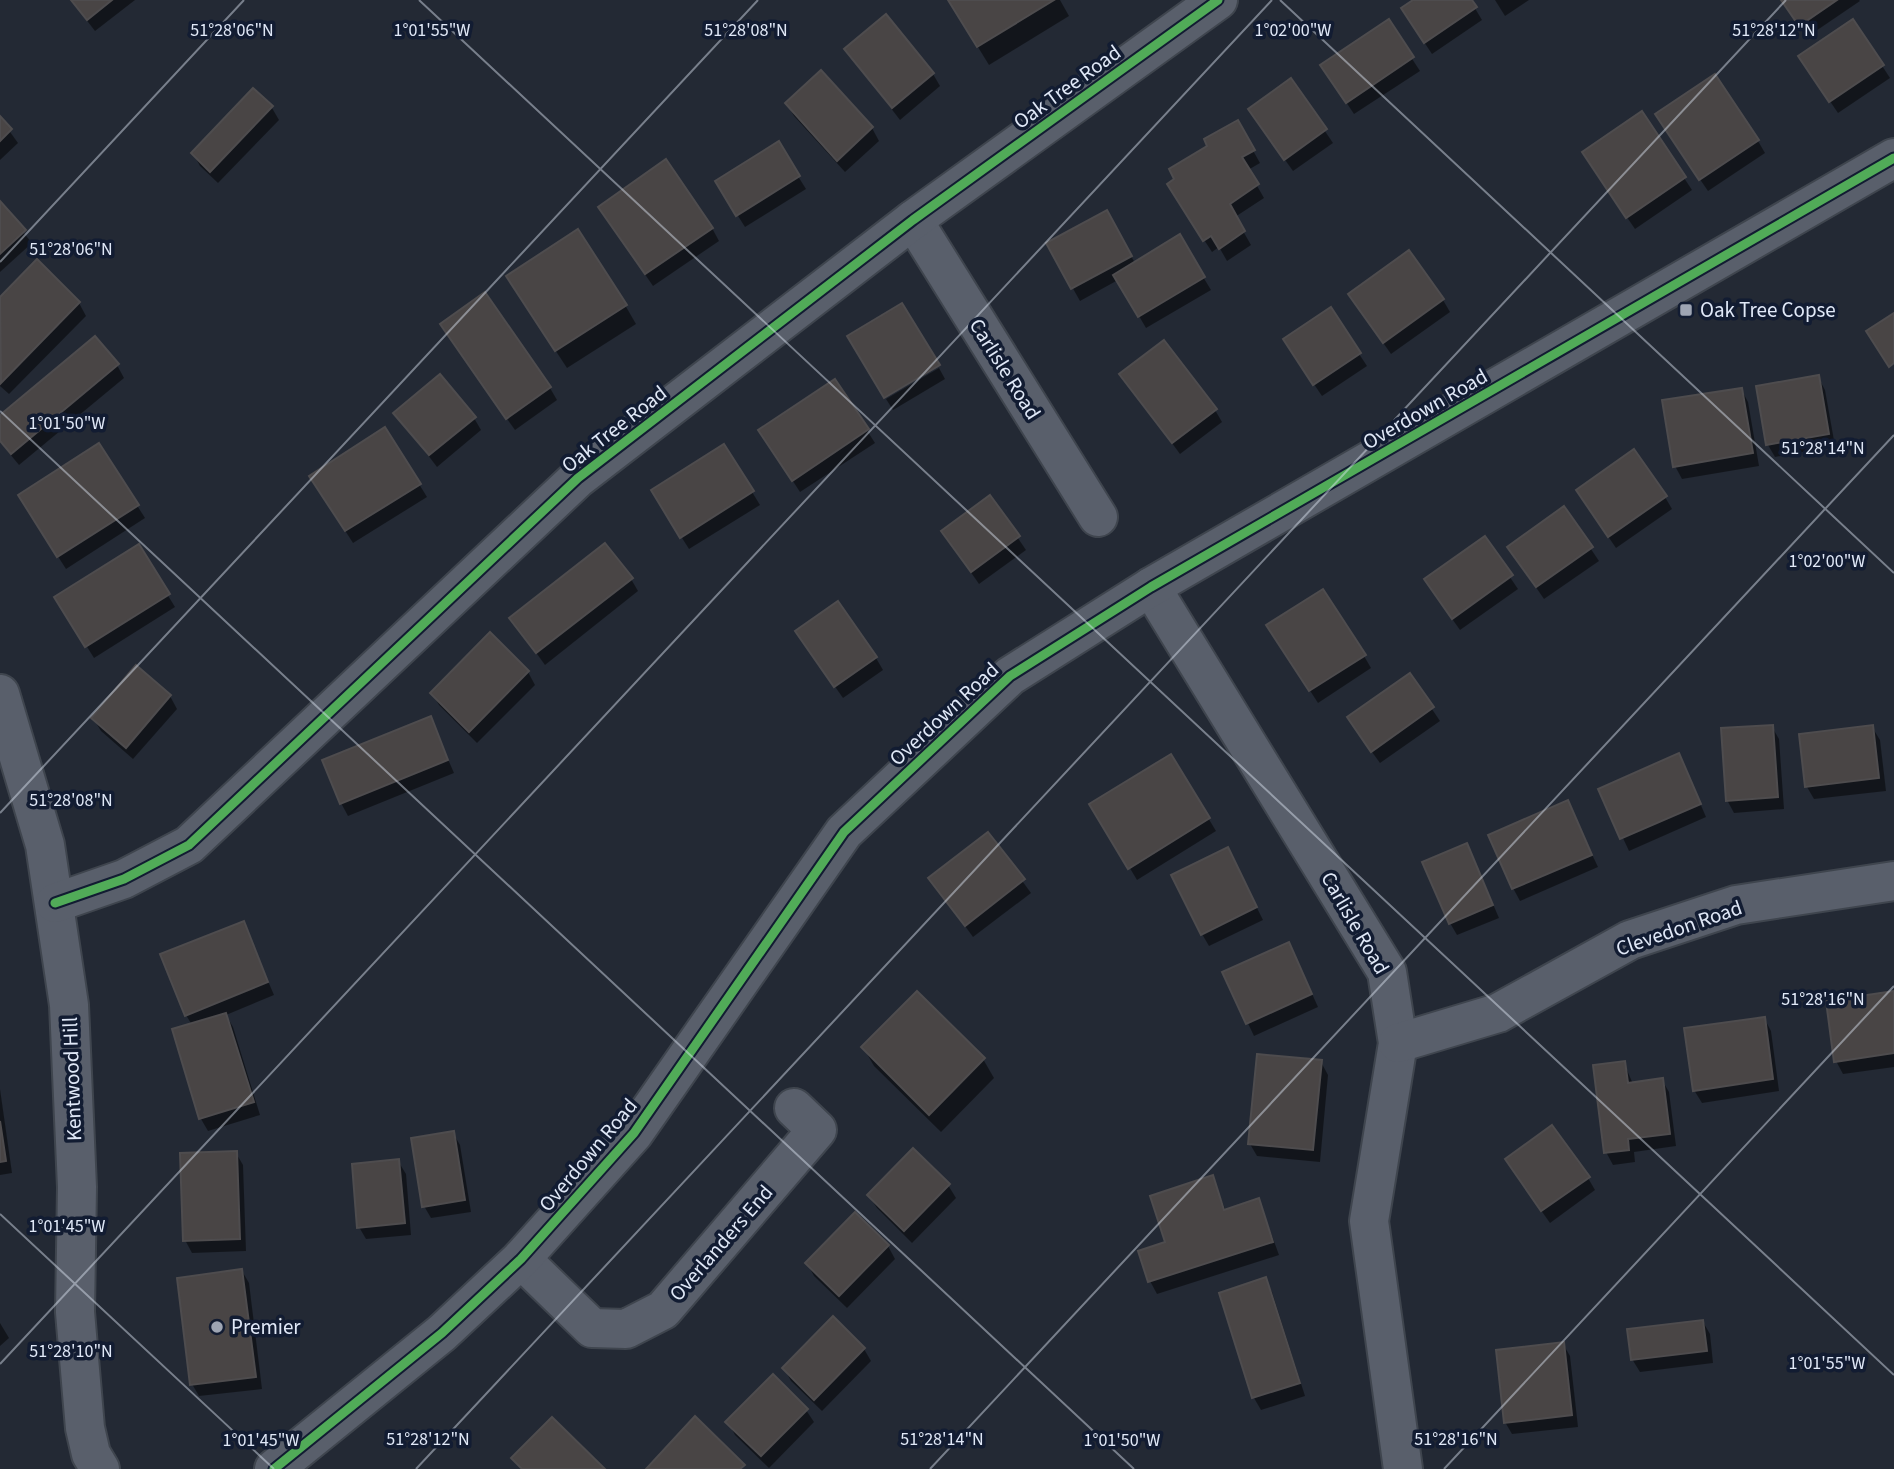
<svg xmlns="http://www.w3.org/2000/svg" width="1894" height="1469" font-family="'Source Sans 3',sans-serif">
  <rect width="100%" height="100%" fill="#232934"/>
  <g fill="#0007">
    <path d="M71,0h64l-40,31z"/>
    <path d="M949,0h111l9,16 -80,49z"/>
    <path d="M1416,0h54l12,20 -50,34 -22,-33z"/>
    <path d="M1495,0h34l-24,16z"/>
    <path d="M1782,0h77l1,1 -53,36z"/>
    <path d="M1853,21l37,57 -52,35 -30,-44z"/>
    <path d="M1388,22l32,49 -66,43 -24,-36z"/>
    <path d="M846,50l87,24 7,12 -40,34z"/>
    <path d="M821,73l51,55 7,13 -34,31 -51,-56 -7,-12z"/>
    <path d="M1291,81l42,62 -40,28 -36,-50z"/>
    <path d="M253,90l19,18 7,12 -61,63 -18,-17 -7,-13z"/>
    <path d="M1641,113l51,77 -57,39 -44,-64z"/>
    <path d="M0,118l18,25 -18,17z"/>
    <path d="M1237,122l23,41 -12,7 16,28 -29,19 16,28 -24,16 -8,-14 -7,5 -36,-55 33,-50z"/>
    <path d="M1664,127l94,14 7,12 -57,38z"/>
    <path d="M778,144l28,45 -61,38 -21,-33z"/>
    <path d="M0,204l32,39 -32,29z"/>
    <path d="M1106,212l29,51 44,-26 32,53 -65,38 -28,-48 -38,21 -32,-57z"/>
    <path d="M607,219l105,9 7,13 -66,45z"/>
    <path d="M37,262l42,41 7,13 -77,78 -9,-8v-87z"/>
    <path d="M519,295l106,10 11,19 -69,44z"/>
    <path d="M1443,300l7,12 -59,42 -33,-47z"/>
    <path d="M1330,310l37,56 -45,30 -30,-44z"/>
    <path d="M449,337l101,51 7,12 -42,30z"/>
    <path d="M117,365l7,13 -105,87 -19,-23v-24z"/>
    <path d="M939,368l6,11 -52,31 -7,-11z"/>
    <path d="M1121,374l94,36 7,12 -42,32z"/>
    <path d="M1818,377l7,13 10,56 -60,11 -7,-12 -10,-57z"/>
    <path d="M835,381l40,62 -75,49 -32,-49z"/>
    <path d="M1741,389l7,13 11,64 -77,13 -7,-13z"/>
    <path d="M396,413l78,5 7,12 -44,37z"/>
    <path d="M99,445l46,73 -79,51 -39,-61z"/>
    <path d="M724,446l36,59 -71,44 -29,-46z"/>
    <path d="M419,484l8,13 -74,46 -35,-55z"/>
    <path d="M990,497l36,53 -47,34 -36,-52z"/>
    <path d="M1665,497l7,12 -56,39 -31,-45z"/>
    <path d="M1564,509l35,52 -55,38 -27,-39z"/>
    <path d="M1484,539l34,50 -58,41 -27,-38z"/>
    <path d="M138,547l37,60 -81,51 -30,-48z"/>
    <path d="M631,579l7,12 -93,74 -34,-47z"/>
    <path d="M1276,638l88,18 7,12 -53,35z"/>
    <path d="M805,644l71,14 7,12 -40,28z"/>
    <path d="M528,672l7,13 -58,58 -38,-38 -7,-12z"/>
    <path d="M1409,675l31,46 -60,42 -24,-33z"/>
    <path d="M170,696l7,13 -44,50 -32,-28 -8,-13z"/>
    <path d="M430,718l24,55 -106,43 -7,-13z"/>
    <path d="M1772,727l7,12 5,70 -50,4 -7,-13z"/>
    <path d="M1872,727l8,13 6,51 -72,8 -7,-12z"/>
    <path d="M1171,756l45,75 -79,49 -45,-75z"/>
    <path d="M1685,768l21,49 -77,34 -29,-62z"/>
    <path d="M1567,802l31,65 -78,34 -7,-13z"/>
    <path d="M988,834l43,59 -58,44 -43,-59z"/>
    <path d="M1473,858l26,60 -42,17 -7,-12z"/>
    <path d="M1234,862l29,58 -54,26 -7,-12z"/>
    <path d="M243,923l31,72 -48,20 7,12 27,88 -52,16 -7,-12 -27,-88 18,-6 -6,-10z"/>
    <path d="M1295,956l23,51 -64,29 -30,-63z"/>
    <path d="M1894,992v75l-51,7 -7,-13z"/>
    <path d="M1764,1018l7,13 8,60 -77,12 -8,-13z"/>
    <path d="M863,1047l120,12 11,19 -53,54 -67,-66z"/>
    <path d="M1321,1062l7,13 -8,87 -63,-6 -7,-12z"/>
    <path d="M1624,1063l9,21 29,-4 7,12 7,54 -42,6 1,10 -22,3 -7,-13z"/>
    <path d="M0,1089l12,84 -12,2z"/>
    <path d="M453,1133l7,12 11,67 -40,6 -7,-12z"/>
    <path d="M236,1153l7,12 3,86 -54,2 -7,-13z"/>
    <path d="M398,1161l8,13 5,61 -45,4 -7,-12z"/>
    <path d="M1514,1172l74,6 7,12 -45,33z"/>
    <path d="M1212,1177l14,34 33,-11 20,55 -122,39 -7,-13 17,-38z"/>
    <path d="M948,1185l8,13 -44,45 -35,-35 -8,-12z"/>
    <path d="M888,1246l7,13 -48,49 -33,-32 -7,-13z"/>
    <path d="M242,1271l7,12 13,106 -63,7 -7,-12z"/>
    <path d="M1265,1279l7,13 33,104 -44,14 -7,-12 -33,-104z"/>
    <path d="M833,1318l31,31 7,12 -49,50 -31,-30 -7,-13z"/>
    <path d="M1703,1322l7,12 3,29 -73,9 -8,-13z"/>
    <path d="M0,1323l9,15 -9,8z"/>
    <path d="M1563,1344l7,12 8,71 -66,7 -7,-12z"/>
    <path d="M806,1410l8,12 -45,46 -34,-33 -7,-13z"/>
  </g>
  <g fill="#494545" stroke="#4e4c4e" stroke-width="2">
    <path d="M71,0h41l-25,20z"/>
    <path d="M948,0h106l-77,47z"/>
    <path d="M1413,0h59l5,7 -53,36 -23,-35z"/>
    <path d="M1781,0h56l-38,26z"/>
    <path d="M886,14l48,59 -42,35 -48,-59z"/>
    <path d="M1389,19l25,38 -68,46 -26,-38z"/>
    <path d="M1853,19l31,46 -55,37 -31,-46z"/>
    <path d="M821,70l52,57 -36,34 -52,-58z"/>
    <path d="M1715,74l44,66 -60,40 -44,-66z"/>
    <path d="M1291,78l36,51 -43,31 -36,-51z"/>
    <path d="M253,88l20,18 -63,66 -19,-19z"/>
    <path d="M1642,111l44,66 -60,41 -44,-66z"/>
    <path d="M0,116l12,13 -12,12z"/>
    <path d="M1238,120l17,30 -13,7 17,27 -29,20 15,27 -26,18 -8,-13 -8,5 -36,-57 7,-5 -5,-10 38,-23 -3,-7z"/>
    <path d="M779,141l21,35 -64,40 -21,-35z"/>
    <path d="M666,159l47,69 -68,46 -47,-67z"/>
    <path d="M0,201l26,29 -26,24z"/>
    <path d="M1107,210l25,46 -61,33 -25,-46z"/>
    <path d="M578,229l49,76 -72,46 -49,-75z"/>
    <path d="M1180,234l25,43 -67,40 -25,-42z"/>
    <path d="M1409,250l35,49 -61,44 -35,-49z"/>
    <path d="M37,259l43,43 -79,81 -1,-86z"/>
    <path d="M485,292l66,95 -45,32 -66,-95z"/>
    <path d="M902,303l38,62 -56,33 -37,-62z"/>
    <path d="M1331,307l30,46 -48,32 -30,-46z"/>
    <path d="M1894,313v50l-5,4 -23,-36z"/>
    <path d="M95,336l24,28 -108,90 -11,-13v-26z"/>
    <path d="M1164,340l53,69 -45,34 -53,-69z"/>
    <path d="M440,374l36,43 -47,38 -36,-42z"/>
    <path d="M1819,375l10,59 -63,11 -10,-59z"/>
    <path d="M835,379l34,50 -77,52 -34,-51z"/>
    <path d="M1742,388l11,65 -80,14 -11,-67z"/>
    <path d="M385,427l36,57 -76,47 -36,-55z"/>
    <path d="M99,443l40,62 -82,52 -39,-62z"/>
    <path d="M724,444l30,47 -74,47 -29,-48z"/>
    <path d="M1634,449l33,47 -59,41 -32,-47z"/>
    <path d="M990,495l30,41 -49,36 -30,-41z"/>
    <path d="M1564,506l29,41 -57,40 -29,-40z"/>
    <path d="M1485,536l28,39 -61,44 -28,-40z"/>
    <path d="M605,543l28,35 -97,75 -27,-35z"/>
    <path d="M139,544l31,50 -85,53 -31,-50z"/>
    <path d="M1323,589l43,66 -57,36 -43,-66z"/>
    <path d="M838,601l39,56 -43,30 -39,-56z"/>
    <path d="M490,632l39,39 -60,61 -39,-39z"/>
    <path d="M136,665l35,30 -45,53 -35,-30z"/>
    <path d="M1410,673l24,34 -63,45 -24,-35z"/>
    <path d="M431,716l17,44 -108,44 -18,-44z"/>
    <path d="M1773,725l5,72 -52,4 -5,-73z"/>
    <path d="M1873,725l6,53 -74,9 -6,-53z"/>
    <path d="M1679,753l22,51 -81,35 -22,-50z"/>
    <path d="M1171,754l39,64 -82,51 -39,-65z"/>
    <path d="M1568,800l24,55 -80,34 -24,-54z"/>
    <path d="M988,832l37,47 -60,47 -37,-48z"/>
    <path d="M1467,843l26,62 -44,19 -27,-62z"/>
    <path d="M1228,847l29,60 -56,28 -30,-60z"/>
    <path d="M244,921l24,61 -83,34 -25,-62z"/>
    <path d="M1289,942l23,52 -66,30 -24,-52z"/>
    <path d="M917,991l68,67 -56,57 -68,-68z"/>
    <path d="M1894,991v62l-60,9 -8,-61z"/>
    <path d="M226,1013l28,89 -55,17 -27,-90z"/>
    <path d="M1765,1017l8,62 -80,12 -9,-63z"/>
    <path d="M1257,1054l65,6 -9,90 -65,-6z"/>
    <path d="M1625,1061l3,22 35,-5 7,56 -42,5 1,11 -25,3 -11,-88z"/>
    <path d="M0,1121l6,40 -6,1z"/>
    <path d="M1552,1125l38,52 -49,34 -36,-52z"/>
    <path d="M454,1131l11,69 -43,7 -11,-69z"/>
    <path d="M913,1148l37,36 -46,47 -37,-36z"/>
    <path d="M237,1151l3,88 -57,2 -3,-88z"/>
    <path d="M399,1159l6,64 -48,5 -5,-64z"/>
    <path d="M1213,1175l11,35 35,-12 14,44 -125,40 -10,-31 27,-9 -15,-46z"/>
    <path d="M855,1212l34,33 -50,51 -34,-33z"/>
    <path d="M242,1269l14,108 -66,8 -13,-107z"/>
    <path d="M1266,1277l34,106 -48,15 -33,-105z"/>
    <path d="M833,1316l32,32 -51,52 -32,-32z"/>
    <path d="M1703,1320l4,31 -76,9 -4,-31z"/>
    <path d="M1564,1342l8,73 -68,8 -8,-73z"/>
    <path d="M773,1374l35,35 -47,47 -36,-34z"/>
    <path d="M695,1416l50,49 -5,4h-94z"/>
    <path d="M552,1417l53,52h-83l-11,-11z"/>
  </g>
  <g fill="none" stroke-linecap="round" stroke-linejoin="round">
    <defs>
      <g id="minor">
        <path d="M913,220l185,297"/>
        <path d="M1151,587l236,385 11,71 -29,178 34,248"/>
        <path d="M0,694l45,151 24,160 8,182 -2,125 10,116 6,26 9,15"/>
        <path d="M55,903l69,-24 65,-34 389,-367 335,-258 305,-220"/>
        <path d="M1398,1043l100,-30 132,-73 106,-35 158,-24"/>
        <path d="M521,1259l71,69 34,1 37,-19 154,-180 -23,-22"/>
        <path d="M274,1469l168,-136 79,-74 113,-126 210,-301 166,-156 141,-89 743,-429"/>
      </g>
    </defs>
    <use href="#minor" stroke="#3f454e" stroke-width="42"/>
    <use href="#minor" stroke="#595f6b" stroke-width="38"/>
    <defs>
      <g id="cycleway">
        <path d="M55,903l69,-24 65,-34 389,-367 335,-258 305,-220"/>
        <path d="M274,1469l168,-136 79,-74 113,-126 210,-301 166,-156 141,-89 743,-429"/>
      </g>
    </defs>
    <use href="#cycleway" stroke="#121c32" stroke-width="13"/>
    <use href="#cycleway" stroke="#51ab58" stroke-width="9"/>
  </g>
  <path fill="none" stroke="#e0e8f7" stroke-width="2" stroke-opacity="0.45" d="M419,0l1475,1375M1280,0l614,573M0,262l244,-262M0,411l1134,1058M0,813l758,-813M0,1214l274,255M0,1364l1272,-1364M416,1469l1370,-1469M930,1469l964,-1034M1444,1469l450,-483"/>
  <g fill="#9ea5b3" stroke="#121c32" stroke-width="2.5">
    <rect x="1679" y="303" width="14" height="14" rx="3.5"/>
    <circle cx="217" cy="1327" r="7"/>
  </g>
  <g text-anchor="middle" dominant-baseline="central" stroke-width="7" stroke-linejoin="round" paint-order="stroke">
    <g font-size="21" fill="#e0e8f7" stroke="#121c32">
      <text transform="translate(1067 87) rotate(-36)">Oak Tree Road</text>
      <text transform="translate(1005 369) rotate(58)">Carlisle Road</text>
      <text transform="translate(1425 409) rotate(-30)">Overdown Road</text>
      <text transform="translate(614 429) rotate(-38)">Oak Tree Road</text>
      <text transform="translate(944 714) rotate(-43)">Overdown Road</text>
      <text transform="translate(1355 923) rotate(60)">Carlisle Road</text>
      <text transform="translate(1679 928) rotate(-19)">Clevedon Road</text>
      <text transform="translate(72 1079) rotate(-92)">Kentwood Hill</text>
      <text transform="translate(588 1155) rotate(-50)">Overdown Road</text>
      <text transform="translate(721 1243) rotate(-49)">Overlanders End</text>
    </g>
    <g font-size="21" fill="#e0e8f7" stroke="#121c32" text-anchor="start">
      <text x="1700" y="310">Oak Tree Copse</text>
      <text x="231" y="1327">Premier</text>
    </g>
  </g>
  <g font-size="18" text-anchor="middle" fill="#e0e8f7" stroke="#121c32" stroke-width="7" stroke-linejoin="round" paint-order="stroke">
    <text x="432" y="36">1°01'55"W</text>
    <text x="1293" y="36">1°02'00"W</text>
    <text x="232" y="36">51°28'06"N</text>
    <text x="746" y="36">51°28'08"N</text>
    <text x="1774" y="36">51°28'12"N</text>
    <text x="71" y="255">51°28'06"N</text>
    <text x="67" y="429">1°01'50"W</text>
    <text x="1823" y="454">51°28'14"N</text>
    <text x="1827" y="567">1°02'00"W</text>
    <text x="71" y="806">51°28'08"N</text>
    <text x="1823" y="1005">51°28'16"N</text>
    <text x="67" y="1232">1°01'45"W</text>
    <text x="71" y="1357">51°28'10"N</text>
    <text x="1827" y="1369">1°01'55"W</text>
    <text x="428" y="1445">51°28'12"N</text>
    <text x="942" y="1445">51°28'14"N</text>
    <text x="1456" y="1445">51°28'16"N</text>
    <text x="261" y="1446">1°01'45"W</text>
    <text x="1122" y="1446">1°01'50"W</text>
  </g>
</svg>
